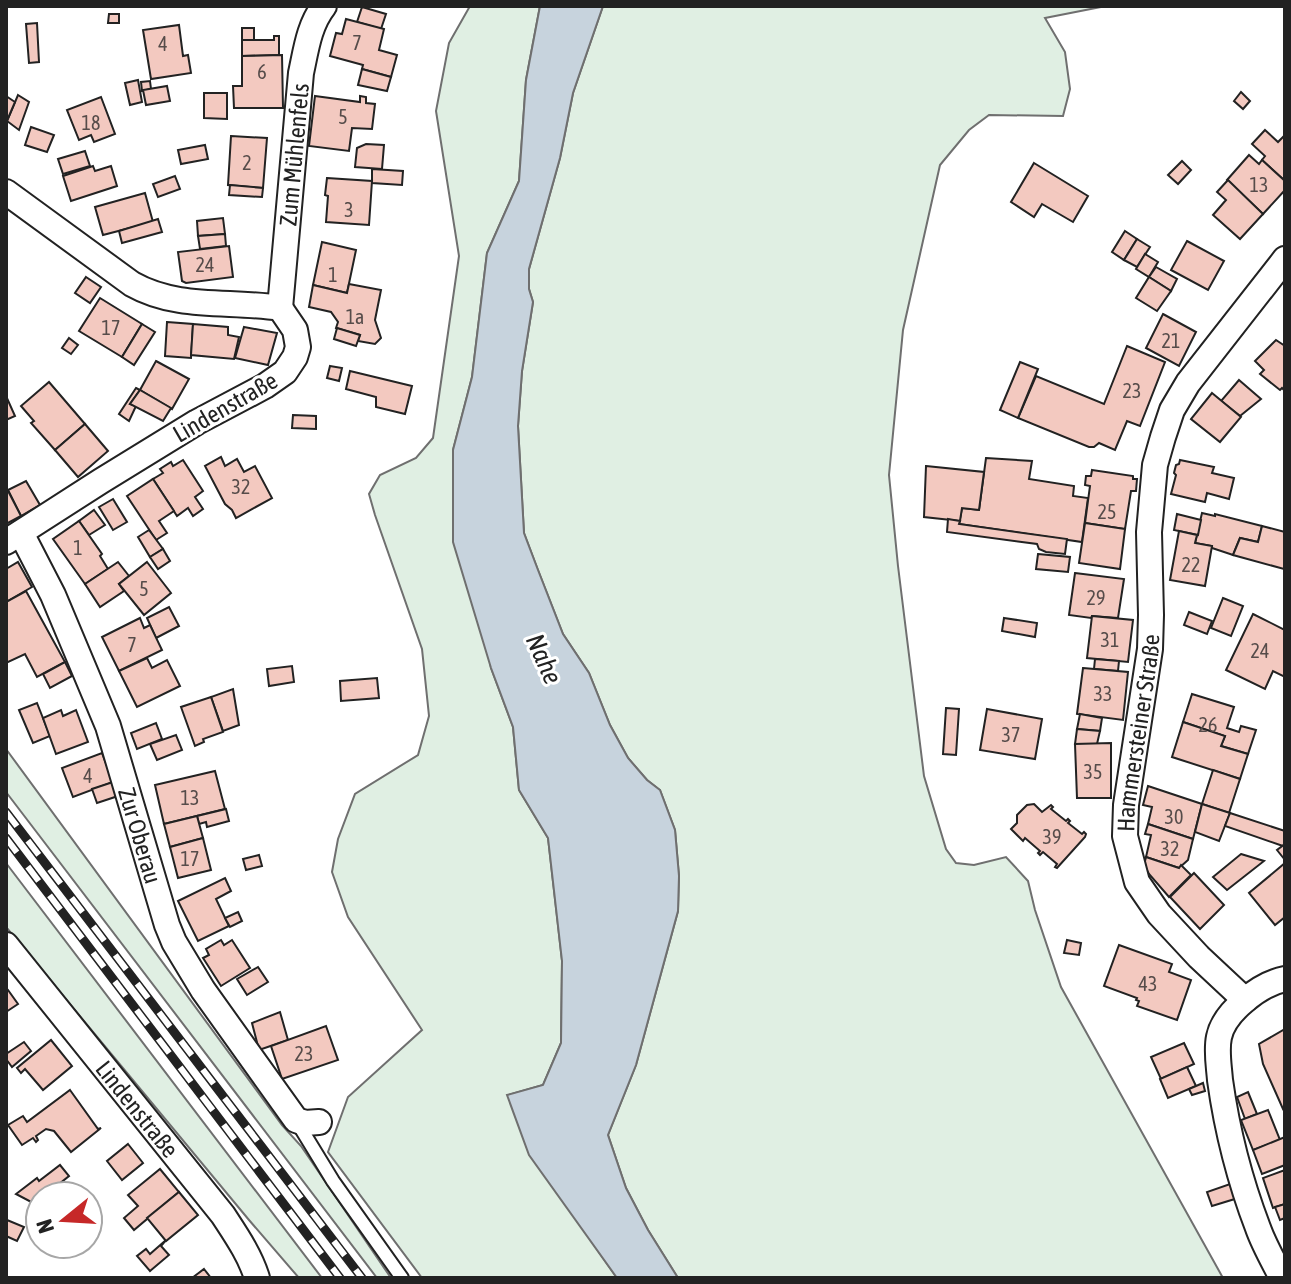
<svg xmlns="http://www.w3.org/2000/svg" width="1291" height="1284" font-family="'Asap Condensed',sans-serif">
  <rect width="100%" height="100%" fill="#fff"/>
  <g fill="#e0efe3" stroke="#6f6f6f" stroke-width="2">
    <path d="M470,6h70l-14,74 -7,101 -32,72 -15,124 -19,73 38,218 22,59 6,63 29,48 14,123 -1,82 -18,42 -35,10 86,150 23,33h-195l-94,-126 20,-55 74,-67 -74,-113 -16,-45 6,-33 17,-45 63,-39 11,-39 -7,-67 -47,-134 -6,-21 11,-19 36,-17 17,-20 26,-182 -23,-145 13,-68z"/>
    <path d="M603,6h503l-61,12 20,34 5,37 -7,27 -74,-1 -20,15 -29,35 -37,165 -14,145 9,91 26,210 22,73 10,14 18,2 32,-8 22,24 7,29 26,77 162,291h-545l-30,-48 -22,-42 -18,-53 28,-70 42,-154 1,-35 -4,-46 -15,-40 -13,-10 -19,-22 -18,-33 -21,-52 -26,-39 -25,-64 -14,-37 -6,-107 4,-55 11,-69 -4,-13v-20l31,-111 13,-65z"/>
    <path d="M6,749l276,376 19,21 90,132h-14l-371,-486z"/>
    <path d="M6,863l316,415h-23l-50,-58 -243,-293z"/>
  </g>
  <path fill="#c7d3dd" stroke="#6f6f6f" stroke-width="2" d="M540,6h63l-30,87 -13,65 -31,111v20l4,13 -11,69 -4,55 6,107 14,37 25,64 26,39 21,52 18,33 19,22 13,10 15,40 4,46 -1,35 -42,154 -28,70 18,53 22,42 30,48h-61l-88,-123 -22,-60 36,-10 18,-42 1,-82 -14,-123 -29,-48 -6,-63 -22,-59 -38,-126v-92l19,-73 15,-124 32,-72 7,-101z"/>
  <g fill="#f3c9c0" stroke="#222" stroke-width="2">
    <path d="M362,7l24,7 -5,15 -24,-7z"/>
    <path d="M109,14h10v9h-11z"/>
    <path d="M346,19l38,10 -5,21 18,5 -6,22 -29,-8 1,-4 -33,-9 6,-23 6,1z"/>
    <path d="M37,23l2,39 -10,1 -3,-39z"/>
    <path d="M179,25l4,31 5,-1 3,18 -40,6 -8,-49z"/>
    <rect x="242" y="28" width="12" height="12"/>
    <path d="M274,36h5v19l-37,1v-16h32z"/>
    <path d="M282,55l1,53h-49l-1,-22h9v-30z"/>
    <path d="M362,69l29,8 -4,14 -29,-6z"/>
    <path d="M138,80l4,22 -12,3 -5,-22z"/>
    <path d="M150,81l1,8 -9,2 -1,-9z"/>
    <path d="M167,86l3,15 -24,4 -3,-15z"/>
    <path d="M1241,92l9,9 -7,8 -9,-8z"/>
    <path d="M204,93h23v26l-23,-1z"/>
    <path d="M18,95l11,7 -10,28 -12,-9z"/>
    <path d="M6,96l9,6 -9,21z"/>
    <path d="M315,96l45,6v-6l6,1v6l9,1 -3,25 -20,-1 -3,23 -40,-5z"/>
    <path d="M101,97l14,37 -21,8 -3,-7 -12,5 -12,-30z"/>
    <path d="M31,127l23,8 -7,17 -22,-7z"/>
    <path d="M1265,130l13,12 7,-7v46l-23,-21 3,-4 -13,-12z"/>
    <path d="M231,136l36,2 -4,50 -35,-3z"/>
    <path d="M366,144l18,1 -2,24 -27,-2 2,-19z"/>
    <path d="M205,145l3,14 -27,5 -3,-14z"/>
    <path d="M85,151l5,15 -27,8 -5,-15z"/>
    <path d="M1249,155l10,9 3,-4 23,21v9l-22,24 -36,-34z"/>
    <path d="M1182,161l9,9 -13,14 -10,-9z"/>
    <path d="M1034,163l54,33 -15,26 -31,-18 -8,13 -23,-15z"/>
    <path d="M93,166l2,5 16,-5 6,20 -46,15 -8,-25z"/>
    <path d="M372,169l31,2 -1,14 -30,-2z"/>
    <path d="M175,176l5,13 -22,8 -5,-13z"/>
    <path d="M327,178l45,3 -3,44 -43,-3 2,-26 -3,-1z"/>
    <path d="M1228,180l35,34 -23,25 -27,-24 13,-15 -9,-8z"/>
    <path d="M230,185l33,3 -1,9 -33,-2z"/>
    <path d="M145,193l8,29 -50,13 -8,-28z"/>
    <path d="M223,218l2,16 -27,2 -1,-15z"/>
    <path d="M158,219l4,13 -40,11 -3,-12z"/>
    <path d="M1125,231l12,8 -13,21 -12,-8z"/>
    <path d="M225,234l1,12 -26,3 -2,-13z"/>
    <path d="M1137,239l13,8 -13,20 -13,-7z"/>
    <path d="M1187,241l37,20 -16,29 -37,-20z"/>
    <path d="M322,242l34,8 -9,43 -34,-8z"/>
    <path d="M229,246l4,31 -47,6 -4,-2 -4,-29z"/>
    <path d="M1145,254l13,8 -9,15 -13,-8z"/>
    <path d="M1156,267l21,12 -6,12 -22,-14z"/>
    <path d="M86,277l15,10 -11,16 -15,-10z"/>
    <path d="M1149,277l22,14 -14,20 -21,-13z"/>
    <path d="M349,284l32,6 -6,30 6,18 -6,6 -17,-3 2,-6 -24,-7 2,-6 -7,-10 -22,-5 4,-22 34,8z"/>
    <path d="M100,298l42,26 -20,33 -43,-26z"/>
    <path d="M1163,314l33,18 -17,34 -33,-18z"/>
    <path d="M167,322l26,2 -2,34 -26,-2z"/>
    <path d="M142,324l13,8 -21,33 -12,-8z"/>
    <path d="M193,324l35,3v8l11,2 -5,22 -43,-4z"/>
    <path d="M244,327l33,6 -9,32 -33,-7z"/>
    <path d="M337,328l23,7 -4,11 -22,-7z"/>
    <path d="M69,338l9,7 -7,9 -9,-6z"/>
    <path d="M1276,340l9,6v45l-3,-3 -2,2 -20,-16 4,-4 -9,-9z"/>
    <path d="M1127,346l38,16 -25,64 -13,-5 -12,29 -16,-7 -5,4h-5l-71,-29 18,-42 68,28z"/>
    <path d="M156,361l33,18 -17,30 -32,-19z"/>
    <path d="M1020,362l18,7 -20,49 -18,-8z"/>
    <path d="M330,366l12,2 -3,13 -12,-3z"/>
    <path d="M350,371l62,15 -7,28 -29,-7v-10l-30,-8z"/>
    <path d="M1239,380l22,19 -21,17 -19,-15z"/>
    <path d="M49,382l36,42 -30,26 -24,-27 3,-2 -13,-15z"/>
    <path d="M136,388l4,2 -10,14 6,2 -7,15 -10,-7z"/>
    <path d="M140,390l31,18 -8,13 -33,-17z"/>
    <path d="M1212,393l29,24 -21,25 -29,-23z"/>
    <path d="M6,396l9,20 -9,4z"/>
    <path d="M293,415l23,1v13l-24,-1z"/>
    <path d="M85,424l23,27 -30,26 -23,-27z"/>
    <path d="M221,457l4,9 12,-7 7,13 11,-6 17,32 -36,20 -4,-8 -7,-6 -20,-38z"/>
    <path d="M986,458l46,3 -3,18 45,7 -1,10 15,2 -6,44 -123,-18 3,-16 17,2z"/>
    <path d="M183,460l20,31 -8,6 8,12 -10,7 -5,-8 -11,8 -24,-37 10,-6 -3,-4 11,-7 2,4z"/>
    <path d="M1180,460l34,7 -2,6 22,5 -5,21 -22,-6 -2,9 -34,-8 5,-19 -2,-2 2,-8 3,-1z"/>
    <path d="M926,466l58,6 -5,38 -17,-2 -2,13 -36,-4z"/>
    <path d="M1092,470l41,6v3h4l-1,12h-5l-6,38 -40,-6 5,-37 -5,-1 1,-9h5z"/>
    <path d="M153,479l21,32 -15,10 8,12 -11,7 -29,-44z"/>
    <path d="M26,481l14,24 -19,11 -13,-26z"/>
    <path d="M6,487l15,29 -15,8z"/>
    <path d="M113,499l14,23 -14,8 -14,-23z"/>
    <path d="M94,510l11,15 -16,10 -10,-14z"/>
    <path d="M1202,513l13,3v-2l47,12 -4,16 -18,-4 -7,17 -21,-7v-2l-17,-3z"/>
    <path d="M1177,514l24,6 -3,15 -24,-5z"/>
    <path d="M948,519l12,2 -1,3 108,15 -2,15 -19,-2 -7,-3 -2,-5 -90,-12z"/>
    <path d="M79,521l23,33 -2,2 8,13 -23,15 -32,-45z"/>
    <path d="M1085,523l40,6 -5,40 -41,-6z"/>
    <path d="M1262,526l23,6 -1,37 -51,-14 7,-17 18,4z"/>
    <path d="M149,530l14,19 -13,8 -12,-20z"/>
    <path d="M1179,531l18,4 -2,8 17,3 -7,40 -35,-6z"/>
    <path d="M163,549l7,12 -12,8 -8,-12z"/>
    <path d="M1038,554l32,3 -2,15 -32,-3z"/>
    <path d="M18,562l14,25 -26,15v-33z"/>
    <path d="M118,562l11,14 -10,8 5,7 -24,16 -15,-23z"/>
    <path d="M147,562l24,31 -27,22 -25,-31z"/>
    <path d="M1075,573l49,6 -6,39 -26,-2 -1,2 -22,-3z"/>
    <path d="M26,591l39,71 -28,15 -12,-23 -19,9v-61z"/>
    <path d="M1223,598l20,8 -12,30 -20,-8z"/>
    <path d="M169,607l10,19 -23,12 -9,-20z"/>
    <path d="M1189,612l23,9 -5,13 -23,-9z"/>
    <path d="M1253,614l32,16v47l-12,-6 -8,18 -39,-19z"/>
    <path d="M1092,616l41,4 -5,42 -41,-4z"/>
    <path d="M140,618l4,10 6,-3 12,25 -43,21 -17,-34z"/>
    <path d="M1004,618l33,5 -2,14 -33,-6z"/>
    <path d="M147,658l5,10 15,-8 13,26 -43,21 -18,-36z"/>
    <path d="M1095,659l24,2 -1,10 -24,-2z"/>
    <path d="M65,662l7,14 -22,12 -7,-14z"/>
    <path d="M292,666l2,16 -25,4 -2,-17z"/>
    <path d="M1083,668l45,4 -5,48 -46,-6z"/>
    <path d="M377,678l2,20 -38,3 -1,-20z"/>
    <path d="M233,689l6,36 -16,6 -12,-34z"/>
    <path d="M1192,694l42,13 -7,21 12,4 2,-6 15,4 -8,24 -27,-8 4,-10 -42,-14z"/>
    <path d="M211,697l12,35 -20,7 1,3 -9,4 -14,-39z"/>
    <path d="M37,703l13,33 -17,7 -14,-33z"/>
    <path d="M946,708l13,1 -3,46 -13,-1z"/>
    <path d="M987,709l55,10 -7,40 -55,-9z"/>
    <path d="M61,710l2,6 13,-6 12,32 -32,12 -13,-36z"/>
    <path d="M1080,714l22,4 -2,13 -23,-2z"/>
    <path d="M1183,722l42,14 -4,10 27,8 -8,25 -68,-22z"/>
    <path d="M156,723l6,16 -25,10 -6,-16z"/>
    <path d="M1077,729l23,2 -3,13h-22z"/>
    <path d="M176,735l6,15 -25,10 -7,-16z"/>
    <path d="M1111,743v55h-34l-2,-54z"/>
    <path d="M102,753l11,29 -40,15 -11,-29z"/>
    <path d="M1213,770l27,9 -11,34 -27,-9z"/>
    <path d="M215,771l10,38 -61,15 -9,-39z"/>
    <path d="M113,782l5,14 -21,7 -5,-14z"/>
    <path d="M1148,786l54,18 -9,35 -45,-15 4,-17 -9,-2z"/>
    <path d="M1034,804l8,8 9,-7 2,2 -2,2 15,12 2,-2 2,2 -2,2 14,11 2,-2 2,2 -1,3 -28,31 -2,-1 2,-3 -14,-12 -3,3 -2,-2 2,-2 -15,-13 -2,3 -12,-12 6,-6v-8l10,-10z"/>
    <path d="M1202,804l28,9 -11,28 -24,-9z"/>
    <path d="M226,809l3,12 -22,6 -1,-5 -7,2 -2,-8z"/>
    <path d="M1230,813l55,18v13l-2,2 -58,-20z"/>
    <path d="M197,816l6,22 -33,9 -6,-23z"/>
    <path d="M1148,824l45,15 -5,21 -9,8 -33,-11 5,-22 -6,-1z"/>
    <path d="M203,838l8,32 -33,8 -8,-31z"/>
    <path d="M1285,844v16l-8,-10z"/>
    <path d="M1241,854l23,7 -37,29 -14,-13z"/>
    <path d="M259,855l3,11 -16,4 -3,-11z"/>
    <path d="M1146,857l33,11 2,-3 10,10 -22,22 -20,-23 -5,-9z"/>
    <path d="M1285,863v54l-10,8 -26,-32z"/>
    <path d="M1194,873l30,32 -24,24 -30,-32z"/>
    <path d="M225,878l6,13 -15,8 13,27 -31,15 -20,-40z"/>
    <path d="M238,912l4,9 -12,6 -5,-9z"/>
    <path d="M221,940l3,5 8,-5 18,28 -29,18 -18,-28 6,-3 -3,-6z"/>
    <path d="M1067,940l14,3 -2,12 -15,-2z"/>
    <path d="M1119,945l53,19 -3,8 22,8 -14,40 -40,-14 2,-5 -3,-1 1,-2 -33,-12z"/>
    <path d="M258,967l10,15 -21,13 -10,-16z"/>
    <path d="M8,990l10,14 -12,8v-21z"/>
    <path d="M280,1012l8,28 -29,10 -7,-27z"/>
    <path d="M326,1026l12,34 -56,19 -11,-33z"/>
    <path d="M1285,1029v78l-2,2 -20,-45 -4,-20z"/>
    <path d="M51,1040l21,26 -29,24 -18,-21 -4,4 -4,-5z"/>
    <path d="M24,1042l7,9 -19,16 -6,-8v-5z"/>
    <path d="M1184,1043l10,21 -33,15 -10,-22z"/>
    <path d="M1187,1067l9,19 -28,12 -8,-19z"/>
    <path d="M1203,1083l2,8 -13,4 -3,-6z"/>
    <path d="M70,1090l28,39 3,-1 -30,24 -17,-21 -8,-2 -10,7 2,4 -2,2 -3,-4 -11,7 -14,-20 15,-9 4,6z"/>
    <path d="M1248,1092l9,22 -12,5 -8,-22z"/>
    <path d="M1268,1110l12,30 -27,10 -12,-30z"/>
    <path d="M1285,1137v28l-23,9 -9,-24z"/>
    <path d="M128,1144l15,19 -21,17 -15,-19z"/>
    <path d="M60,1165l9,11 -25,20h-4v3l-5,5 -19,-10 21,-16 2,3z"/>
    <path d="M160,1169l19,23 -45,38 -10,-12 14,-12 -10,-11z"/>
    <path d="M1285,1170v34l-12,4 -10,-30z"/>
    <path d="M1233,1183l5,15 -26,8 -5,-14z"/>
    <path d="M179,1192l19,23 -32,26 -19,-23z"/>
    <path d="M1285,1204v14l-5,2 -5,-13z"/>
    <path d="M7,1220l17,7 -7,14 -11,-5z"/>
    <path d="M166,1240l-5,6 8,9 -19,16 -13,-15 9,-7 4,5z"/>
    <path d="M204,1269l7,9h-19z"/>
  </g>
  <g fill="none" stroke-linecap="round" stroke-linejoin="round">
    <defs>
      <path id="lane" d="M297,1122l36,59 69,97"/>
      <g id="street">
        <path d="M6,192l126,92c46,26 98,16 148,24l15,22 3,17 -3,10 -10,15 -20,14 -68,36 -96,59 -95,61"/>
        <path id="s1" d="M280,308l21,-235c5,-23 8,-48 23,-67"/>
        <path id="s2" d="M21,533l32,62 55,131 59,199 7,17 29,48 93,130 9,3 14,-1"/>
        <path id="s3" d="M6,945l217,270c13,20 27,40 34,63"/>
        <path id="s4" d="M1245,1000l-46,-43 -40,-43 -22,-32 -12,-46 1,-31 24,-156 1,-34 -2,-83 6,-67 8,-28 9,-27 16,-27 97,-124"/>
        <path d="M1282,1278c-8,-16 -18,-33 -24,-50 -18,-47 -31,-98 -38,-148 -1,-14 -4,-29 -1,-43 5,-25 41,-53 66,-58"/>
      </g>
    </defs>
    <use href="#lane" stroke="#222" stroke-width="16"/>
    <use href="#street" stroke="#222" stroke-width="28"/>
    <use href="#lane" stroke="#fff" stroke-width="12"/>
    <use href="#street" stroke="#fff" stroke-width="24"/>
    <defs>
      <g id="rail">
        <path d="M6,812l356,466"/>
        <path d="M6,838l334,440"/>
      </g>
    </defs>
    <use href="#rail" stroke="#222" stroke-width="9"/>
    <use href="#rail" stroke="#fff" stroke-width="6" stroke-dasharray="18" stroke-linecap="butt"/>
  </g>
  <g text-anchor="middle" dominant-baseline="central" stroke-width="6" stroke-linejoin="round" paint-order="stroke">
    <g font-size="20" fill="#564c4a">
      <text x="357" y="42">7</text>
      <text x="163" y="43">4</text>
      <text x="262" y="71">6</text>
      <text x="343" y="116">5</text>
      <text x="91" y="122">18</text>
      <text x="247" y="162">2</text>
      <text x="1259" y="184">13</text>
      <text x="349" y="209">3</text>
      <text x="205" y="264">24</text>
      <text x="333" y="274">1</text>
      <text x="355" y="316">1a</text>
      <text x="111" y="327">17</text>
      <text x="1171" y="340">21</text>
      <text x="1132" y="390">23</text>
      <text x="241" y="486">32</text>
      <text x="1107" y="511">25</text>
      <text x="78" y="547">1</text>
      <text x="1191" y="564">22</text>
      <text x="144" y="588">5</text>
      <text x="1096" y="597">29</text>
      <text x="1110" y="639">31</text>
      <text x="132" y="644">7</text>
      <text x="1260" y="650">24</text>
      <text x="1103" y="693">33</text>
      <text x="1208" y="724">26</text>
      <text x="1011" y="734">37</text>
      <text x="1093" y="771">35</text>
      <text x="88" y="775">4</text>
      <text x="190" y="797">13</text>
      <text x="1174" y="816">30</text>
      <text x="1052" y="836">39</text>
      <text x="1170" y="848">32</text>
      <text x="190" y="858">17</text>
      <text x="1148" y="983">43</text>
      <text x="304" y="1053">23</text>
    </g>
    <g font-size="24" fill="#222" stroke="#fff">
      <text stroke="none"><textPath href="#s1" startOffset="154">Zum Mühlenfels</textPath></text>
      <text transform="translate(225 407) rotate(-30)">Lindenstraße</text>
      <text stroke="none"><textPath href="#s4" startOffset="312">Hammersteiner Straße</textPath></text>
      <text stroke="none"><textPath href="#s2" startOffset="326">Zur Oberau</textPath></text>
      <text stroke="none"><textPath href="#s3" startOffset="210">Lindenstraße</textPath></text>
    </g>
    <g font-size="26" font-style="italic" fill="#222" stroke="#fff">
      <text transform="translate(544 659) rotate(66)">Nahe</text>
    </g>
  </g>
  <rect width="1291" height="1284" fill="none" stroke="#222222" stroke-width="16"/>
  <g transform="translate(64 1220) rotate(252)"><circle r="38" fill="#ffffff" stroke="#a7a7a7" stroke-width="2"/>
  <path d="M0-6L14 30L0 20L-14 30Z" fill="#c62828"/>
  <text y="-12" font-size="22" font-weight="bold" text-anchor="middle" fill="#222222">N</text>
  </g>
</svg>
